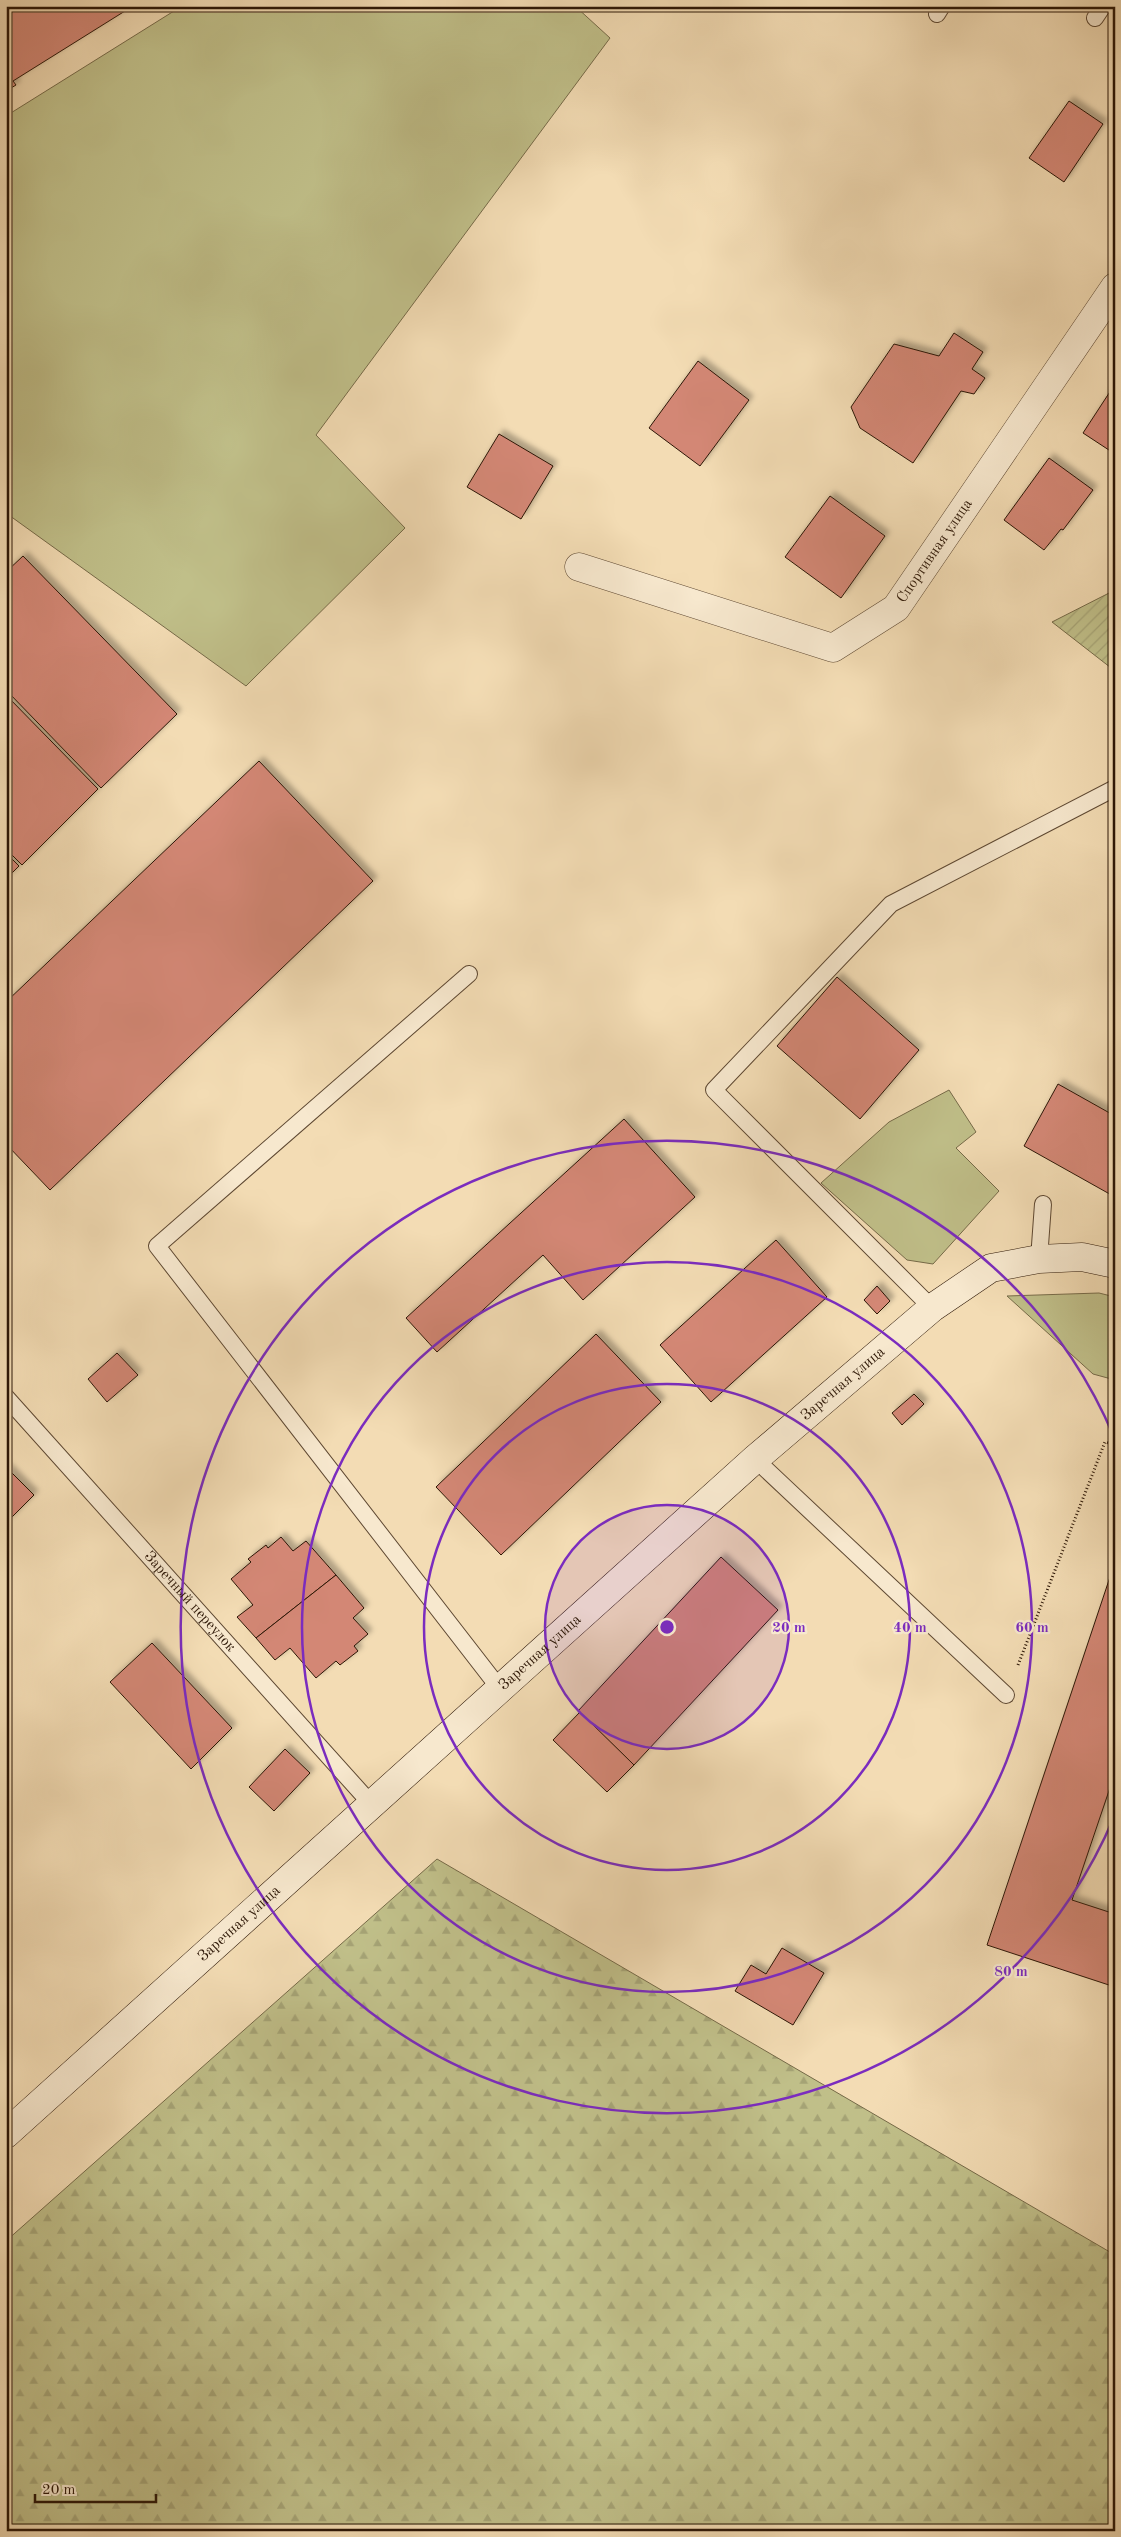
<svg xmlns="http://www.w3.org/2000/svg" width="1121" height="2537" font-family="'Old Standard TT',serif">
  <defs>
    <pattern id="forest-firs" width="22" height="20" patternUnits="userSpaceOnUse" patternTransform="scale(1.25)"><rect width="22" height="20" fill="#c0bf89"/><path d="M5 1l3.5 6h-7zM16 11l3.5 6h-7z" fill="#a5a375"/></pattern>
    <pattern id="garden-furrows" width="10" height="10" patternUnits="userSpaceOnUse" patternTransform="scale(1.25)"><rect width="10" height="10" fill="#c0bf89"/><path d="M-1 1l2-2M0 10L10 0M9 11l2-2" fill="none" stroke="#a5a375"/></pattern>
    <filter id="shadow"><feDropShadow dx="4.5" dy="-4.5" stdDeviation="2.5" flood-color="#0004"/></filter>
  </defs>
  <rect width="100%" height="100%" fill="#f3dcb4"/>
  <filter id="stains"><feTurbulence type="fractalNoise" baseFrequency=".004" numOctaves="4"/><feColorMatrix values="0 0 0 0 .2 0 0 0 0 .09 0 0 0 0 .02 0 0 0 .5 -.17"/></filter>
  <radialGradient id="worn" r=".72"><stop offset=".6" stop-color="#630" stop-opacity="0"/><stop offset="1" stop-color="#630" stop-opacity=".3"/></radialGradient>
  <g fill="#c0bf89" stroke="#766a48">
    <path d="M182,6h393l35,32 -294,397 89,93 -159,158 -240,-173v-397z"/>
    <path d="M949,1090l27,42 -20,16 43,43 -66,73 -26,-4 -86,-77 68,-61z"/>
    <path d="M1099,1293l16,4v83l-22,-6 -86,-78z"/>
  </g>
  <path fill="url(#forest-firs)" stroke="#766a48" d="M437,1859l678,396v276h-1109v-290z"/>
  <path fill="url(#garden-furrows)" stroke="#766a48" d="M1115,590v81l-63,-49z"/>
  <g fill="#d38774" stroke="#2c1606" filter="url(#shadow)">
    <path d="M6,6h127l-120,75 3,4 -10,6z"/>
    <path d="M1069,101l34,23 -39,58 -35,-24z"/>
    <path d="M954,333l29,19 -11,17 13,9 -11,16 -13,-3 -48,72 -53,-35 -9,-21 43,-63 45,12z"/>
    <path d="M698,361l51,39 -49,66 -51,-38z"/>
    <path d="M1115,384v70l-32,-21z"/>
    <path d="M499,434l54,32 -32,53 -54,-32z"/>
    <path d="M1049,458l44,32 -30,40 -2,-1 -17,21 -40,-30z"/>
    <path d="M830,496l55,40 -44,62 -56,-41z"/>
    <path d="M23,556l154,158 -76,74 -95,-98v-118z"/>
    <path d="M6,695l92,94 -76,76 -16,-16z"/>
    <path d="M259,761l114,120 -323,309 -44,-46v-142z"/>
    <path d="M6,853l13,13 -13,13z"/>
    <path d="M837,977l82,73 -59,69 -83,-73z"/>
    <path d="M1058,1084l57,32v81l-91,-51z"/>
    <path d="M624,1119l71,78 -112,103 -40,-45 -106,97 -31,-34z"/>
    <path d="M776,1240l51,57 -116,105 -51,-57z"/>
    <path d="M877,1286l13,15 -13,13 -13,-14z"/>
    <path d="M596,1334l65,68 -160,153 -65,-68z"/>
    <path d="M117,1353l21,22 -31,27 -19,-23z"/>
    <path d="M914,1394l10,10 -22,21 -10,-12z"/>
    <path d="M6,1467l28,28 -28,28z"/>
    <path d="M281,1537l12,14 13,-10 30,34 -80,63 -19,-21 16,-12 -22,-26 20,-17 -3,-3 18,-14 2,3z"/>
    <path d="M721,1557l57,53 -144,155 -56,-54z"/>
    <path d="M1115,1562v211l-43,127 43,14v73l-128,-42z"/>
    <path d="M336,1575l28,33 -11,10 15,16 -14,12 4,5 -18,14 -4,-4 -20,17 -26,-30 -15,12 -19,-22z"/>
    <path d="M152,1643l80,85 -41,41 -81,-87z"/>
    <path d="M580,1712l54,53 -27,27 -54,-52z"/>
    <path d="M285,1749l25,24 -36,38 -25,-24z"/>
    <path d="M782,1948l42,25 -31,52 -58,-34 16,-26 15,9z"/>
  </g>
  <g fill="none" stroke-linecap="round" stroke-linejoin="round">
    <defs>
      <g id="lane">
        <path d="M937,14l5,-8"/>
        <path d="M1095,18l8,-12"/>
        <path d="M469,974l-312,272 343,443"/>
        <path d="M1039,1259l4,-55"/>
        <path d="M932,1308l-218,-218 177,-186 224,-116"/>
        <path id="s1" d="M6,1397l367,409"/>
        <path d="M755,1459l251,236"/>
      </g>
      <g id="street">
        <path id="s2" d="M579,567l254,81 63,-40 219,-321"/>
      </g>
      <g id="secondary">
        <path id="s3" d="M6,2134l749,-675 177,-151 59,-40 48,-9 43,-2 33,7"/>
      </g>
    </defs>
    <use href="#lane" stroke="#5e4832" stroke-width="18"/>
    <use href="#street" stroke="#5e4832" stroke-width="29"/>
    <use href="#secondary" stroke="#2c1606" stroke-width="29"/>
    <path stroke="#2c1606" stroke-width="3" stroke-dasharray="1 2.5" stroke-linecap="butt" d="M1018,1665l87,-223 10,3"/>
    <use href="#lane" stroke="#f7e8ce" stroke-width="16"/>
    <use href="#street" stroke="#f7e8ce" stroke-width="28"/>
    <use href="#secondary" stroke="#f7e8ce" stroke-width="28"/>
  </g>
  <circle cx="667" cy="1627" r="122" fill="#7b2cbf" fill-opacity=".12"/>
  <g fill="none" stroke="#7b2cbf" stroke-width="2.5">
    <circle cx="667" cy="1627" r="122"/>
    <circle cx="667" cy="1627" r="243"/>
    <circle cx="667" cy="1627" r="365"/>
    <path d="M1114 1817A486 486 0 1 1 1114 1437"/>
  </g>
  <g text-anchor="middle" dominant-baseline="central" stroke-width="4.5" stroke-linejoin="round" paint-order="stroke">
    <g font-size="15" fill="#2c1606" stroke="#f7e8ce">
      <text stroke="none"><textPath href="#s2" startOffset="410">Спортивная улица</textPath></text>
      <text stroke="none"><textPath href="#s3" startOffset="1124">Заречная улица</textPath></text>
      <text stroke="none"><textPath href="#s1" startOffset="275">Заречный переулок</textPath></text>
      <text stroke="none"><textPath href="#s3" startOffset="719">Заречная улица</textPath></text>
      <text stroke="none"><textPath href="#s3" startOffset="314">Заречная улица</textPath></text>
    </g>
  </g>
  <circle cx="667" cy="1627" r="8" fill="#7b2cbf" stroke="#f7e8ce" stroke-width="2.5"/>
  <g font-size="15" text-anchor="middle" font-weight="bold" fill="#7b2cbf" stroke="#f7e8ce" stroke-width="4.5" stroke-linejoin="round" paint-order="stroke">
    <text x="789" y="1632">20 m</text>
    <text x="910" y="1632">40 m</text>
    <text x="1032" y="1632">60 m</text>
    <text x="1011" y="1976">80 m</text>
  </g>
  <rect width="1121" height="2537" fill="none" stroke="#f3dcb4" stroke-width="25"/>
  <rect x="8" y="8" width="1106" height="2522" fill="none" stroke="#2c1606" stroke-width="2.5"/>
  <rect x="12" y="12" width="1096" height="2512" fill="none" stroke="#2c1606"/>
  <path d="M35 2494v8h121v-8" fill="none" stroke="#2c1606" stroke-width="2.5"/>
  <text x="42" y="2494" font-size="15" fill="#2c1606" stroke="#f7e8ce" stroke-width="4" paint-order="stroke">20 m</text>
  <rect width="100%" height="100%" filter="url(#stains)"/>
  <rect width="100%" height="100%" fill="url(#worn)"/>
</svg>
